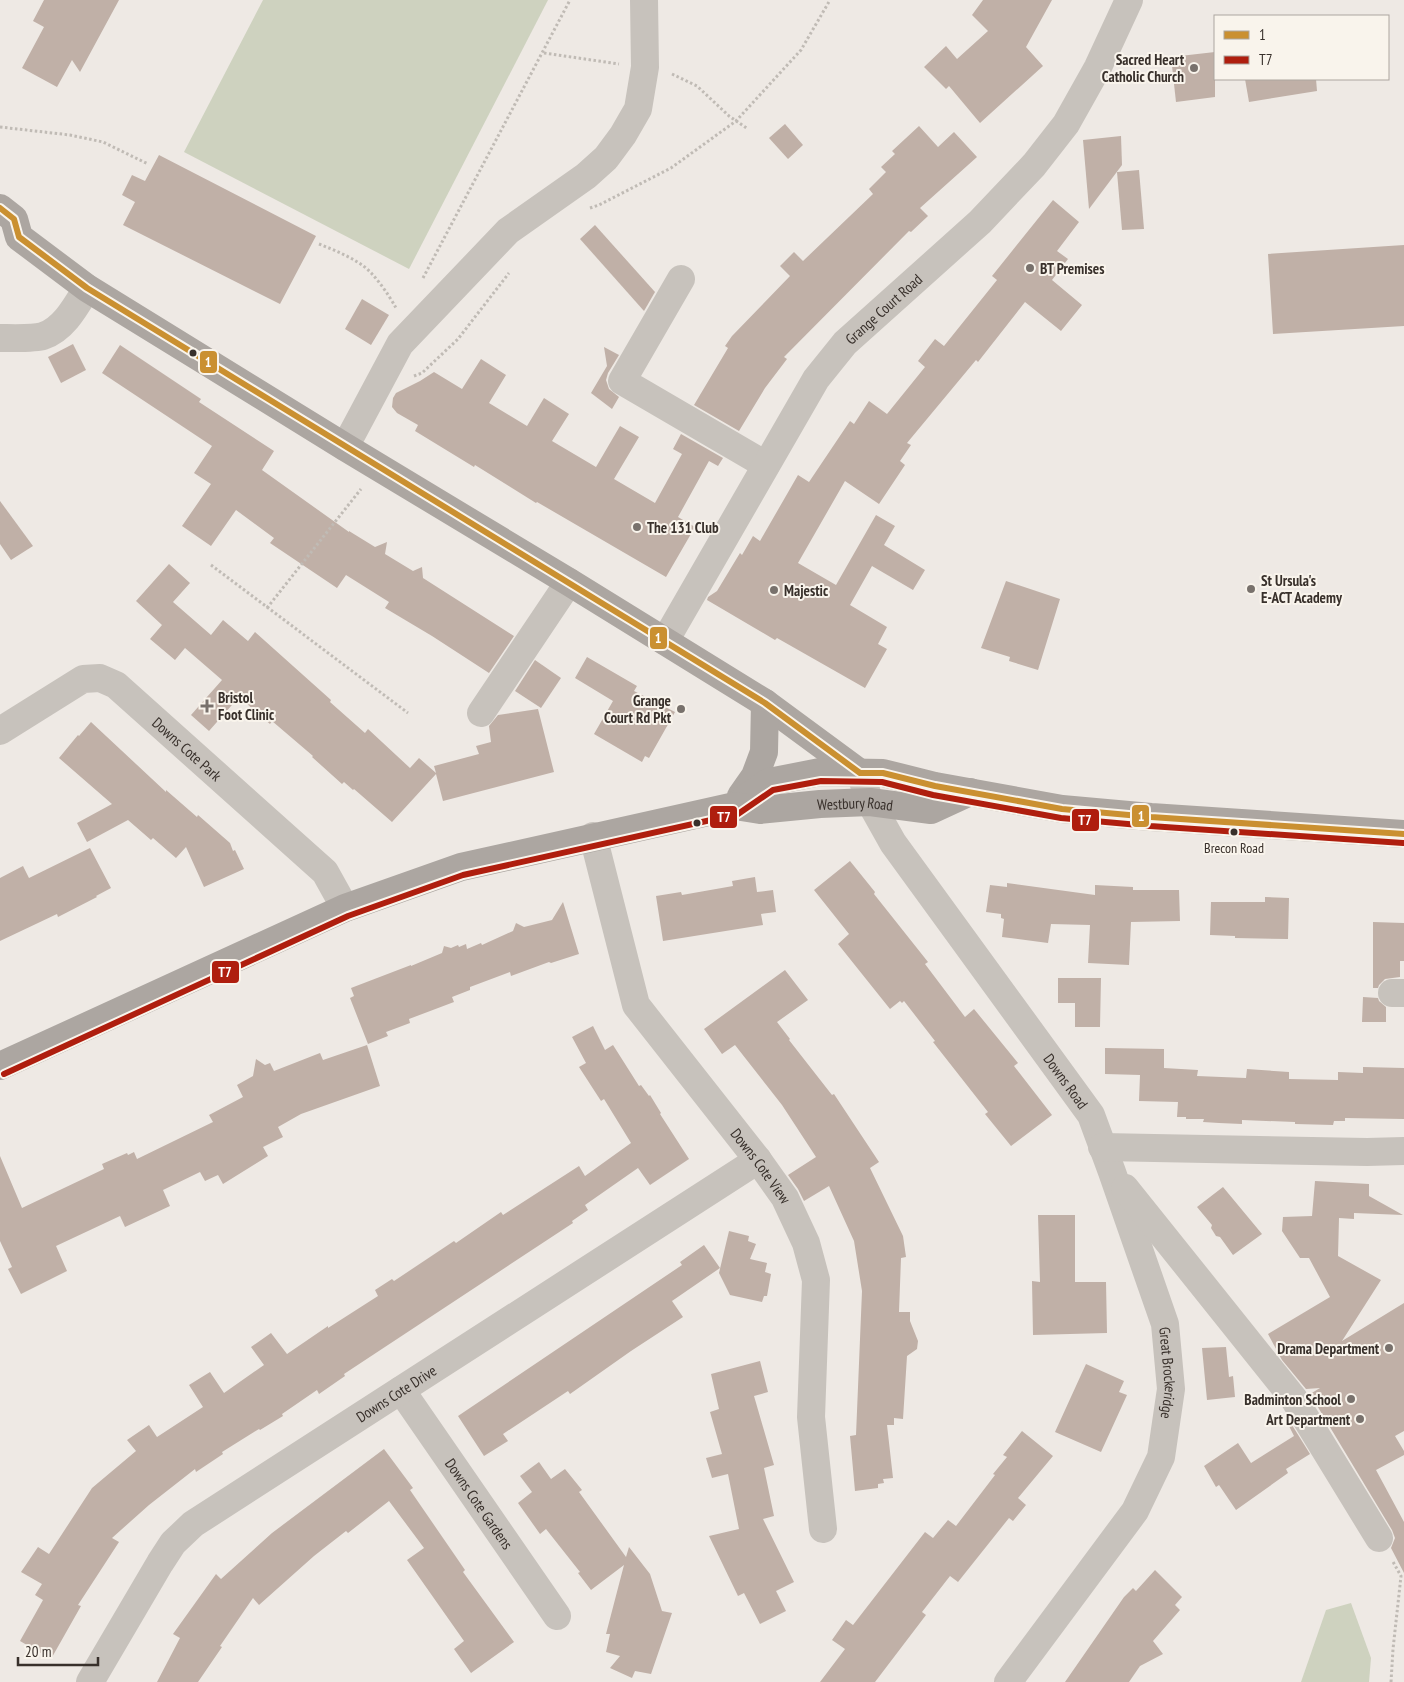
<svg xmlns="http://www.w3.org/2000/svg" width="1404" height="1682" font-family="'PT Sans Narrow',sans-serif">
  <rect width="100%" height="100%" fill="#eee9e4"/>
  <g fill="#ced2bf">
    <path d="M263,0h285l-139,269 -225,-117z"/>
    <path d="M1351,1603l20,55 -2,24h-68l25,-72z"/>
  </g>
  <g fill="#c0b0a7">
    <path d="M44,0h75l-39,72 -8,-12 -15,27 -35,-19 22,-41 -11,-6z"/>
    <path d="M983,0h69l-26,47 17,19 -63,57 -31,-37 -3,3 -22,-22 22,-21 11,13 31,-28 -16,-16z"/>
    <path d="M1215,52v45l-39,5 -5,-45z"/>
    <path d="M1245,79h71l1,12 -68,11z"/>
    <path d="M785,124l18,21 -15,14 -19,-21z"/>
    <path d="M919,126l19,21 16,-15 23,25 -57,51 8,8 -17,16 -2,-1 -125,126 3,2 -22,29 -26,43 -45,-26 34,-57 -3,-2 7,-10 58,-60 -10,-10 14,-14 9,9 70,-67 -4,-5 17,-17 -5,-5 14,-13 -3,-3z"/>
    <path d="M1121,136l1,29 -33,44 -6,-69z"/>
    <path d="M159,155l157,81 -36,68 -157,-79 12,-23 -13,-7 10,-20 13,6z"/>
    <path d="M1139,170l5,59 -22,1 -5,-58z"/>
    <path d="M1053,200l26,22 -22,29 11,8 -16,21 30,25 -21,26 -36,-29 -47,60 -2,-2 -69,83 4,2 -11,16 5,4 -26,39 -34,-23 -47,82 38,22 40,-70 19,11 -11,19 41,25 -12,20 -41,-24 -22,39 37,22 -9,17 9,5 -22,39 -88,-50 -2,2 -68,-40 1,-3 9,-6 23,-38 2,2 11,-19 7,5 38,-66 11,7 41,-61 4,3 15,-23 18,13 38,-47 -7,-6 17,-22 9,7 53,-66 -5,-4z"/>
    <path d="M595,225l60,67 -11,19 -64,-72z"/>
    <path d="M1404,245v81l-131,8 -5,-80z"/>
    <path d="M362,299l27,16 -18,30 -26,-16z"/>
    <path d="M73,344l13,26 -25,13 -13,-26z"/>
    <path d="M120,345l81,54 -2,3 75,49 -12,19 87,62v-1l26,16 12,-5 -2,12 28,17 9,-4 1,11 91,58 -25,37 -57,-37 -47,-28 4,-6 -43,-27 -9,13 -67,-45 4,-5 -38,-28 -25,36 -29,-20 29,-42 -17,-11 18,-27 -110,-73z"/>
    <path d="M604,347l15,8 -11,18 -2,7 3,9 10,8 -7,12 -21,-16 16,-27z"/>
    <path d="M481,359l25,16 -17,28 38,23 17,-28 25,16 -17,27 44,26 24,-41 19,11 -25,42 41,24 27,-49 -9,-5 8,-15 42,24 -5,8 -9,-5 -31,56 17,10 -29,50 -129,-75 -1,1 -61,-38 -1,2 -59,-36 3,-6 -21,-12 -5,-6 1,-9 3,-5 24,-12 14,-9 28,17z"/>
    <path d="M0,501l33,45 -22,14 -11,-16z"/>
    <path d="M169,564l21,19 -17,19 38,33 12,-15 25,21 7,-9 76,68 -1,2 35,31 3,-4 42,39 9,-10 17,15 -2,-7 45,-12 -3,-8 15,-4 -2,-16 9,-11 40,-6 16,63 -111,29 -7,-27 -44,48 -38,-33 -1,1 -9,-8 -2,2 -30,-27 1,-1 -41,-35 -2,3 -31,-27 -30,34 -18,-16 31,-35 -37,-32 -10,12 -25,-21 12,-14 -26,-24z"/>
    <path d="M1006,581l54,18 -22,71 -29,-9 1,-4 -29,-9z"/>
    <path d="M587,657l50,29 -3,5 41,21 -26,46 -4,-2 -3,6 -48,-28 19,-33 -38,-23z"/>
    <path d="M535,660l26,18 -20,30 -26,-17z"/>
    <path d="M91,722l75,70v-2l31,27 1,-2 32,28 3,8 2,-1 9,19 -40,18 -18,-40 -10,11 -23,-20 -2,2 -23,-20 -41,22 -10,-19 35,-19 -53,-46 19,-23 1,1z"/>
    <path d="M90,848l21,40 -15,8 1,1 -39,20 -1,-3 -57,27v-63l23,-12 6,12z"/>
    <path d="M850,861l25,31 -1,2 54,68 -3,2 40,53 9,-8 44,54 -4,3 38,49 -41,31 -26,-32 3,-2 -55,-70 2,-1 -31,-40 -2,2 -2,-2 -10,8 -52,-65 11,-10 -35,-44z"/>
    <path d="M755,877l2,15 16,-2 3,22 -15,2 2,11 -100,16 -7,-45 25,-4 1,3 51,-9 -1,-5z"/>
    <path d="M1007,883l88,12v-10l38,2v3h46l1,31 -49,1 -2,43 -41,-2 2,-38 -39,-1 -3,19 -46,-6 2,-18 -3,-1v-4l-15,-2 4,-27 17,2z"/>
    <path d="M1265,897l24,1 -1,41 -53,-1v-2l-25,-1 1,-33h54z"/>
    <path d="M563,902l16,52 -28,9 -2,-1 -38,14 -1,-4 -40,15v3l-18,7 2,5 -45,17 1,4 -24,9 2,4 -20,8 -18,-46 4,-2 -3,-8 60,-23v1l31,-13 2,-7 7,2 7,-3 1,2 7,-3 1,5 14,-6 1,2 31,-14 3,-8 8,4 28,-7z"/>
    <path d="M1373,922l31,1v38h-4v16l-15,2 -6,6 -1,3h-5z"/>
    <path d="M785,970l23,30 -31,22 13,17 -1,1 43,55 2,-1 43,65 2,3 -9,6 33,68 3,21 -5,1 -2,54h11v9l8,20 -1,8 -10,7 -4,63 -9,-1v7h-7l6,53 -10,1 1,4 -6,1v4l-23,3 -5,-55 6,-1 6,-144 -8,-50 -25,-55 -25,15 -6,-12 -10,-14 28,-18 -34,-52 -47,-60 -13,9 -18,-25z"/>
    <path d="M1058,978h43l-1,49h-25v-24h-17z"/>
    <path d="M1363,997l15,1 1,3 7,6v15h-24z"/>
    <path d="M593,1026l12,24 8,-5 26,41 2,-1 8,11 1,-1 11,18 -1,1 29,45 -39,26 -12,-17 -53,37 3,5 -16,11 1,2 -229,151 1,2 -26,18 -2,-4 -35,24 1,2 -23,14 -1,-1 -37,23 1,2 -27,18 -1,-3 -46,36 -37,33 7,4 -41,63 3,1 -30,53 -31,-18 23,-41 -8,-5 7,-11 -21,-12 17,-25 11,7 43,-66 44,-37 -9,-11 22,-15 8,12 46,-30 -14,-22 21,-13 14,21 40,-28 -13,-18 20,-14 16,21 41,-28v2l50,-32 -3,-6 17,-11 2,2 60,-40 2,2 45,-31 2,3 76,-49 6,10 46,-33 -27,-44 -3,2 -22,-34 7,-4 -14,-26z"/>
    <path d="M367,1045l13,41 -79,28 -23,13 5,10 -20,10 5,9 -45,28 -5,-9 -13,6 -5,-9 -37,18 7,16 -45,21 -5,-11 -64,30 11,25 -46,23 -13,-25 4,-2 -12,-26v-85l22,52 82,-39 -2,-5 25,-11 1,2 6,-3 3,7 76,-37 -4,-7 34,-18 -6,-12 16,-9 3,-17 9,6 5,-2 4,8 46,-18 3,7z"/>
    <path d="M1105,1048l59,1v19l34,2 -1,6 49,2 1,-9 42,3v7l49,1v-8l25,1v-6l41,1v51l-59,-1v3h-11l-1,4 -38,-1v-2l-53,-2v4l-23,-1 -16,-1 1,-3h-18v-2h-9l1,-15 -39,-1 1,-26 -35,-1z"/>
    <path d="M1315,1181l54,3v12l34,19 -49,-2v6l-15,-1 -1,38 43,24 -39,61 62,-38v128l-9,5 9,15v4l-28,15 28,52v51l-13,-25 4,-10 -3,-8 -82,-136 10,-6 -14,1 -24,-29 -14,-26 62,-37 -21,-39h-9l-18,-27 1,-14 29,-1z"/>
    <path d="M1223,1187l39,47 -29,21 -13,-18 -4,-1 -5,-8 1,-3 -15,-18z"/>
    <path d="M1038,1215h37v67h31l1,51 -74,2 -1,-54 8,1z"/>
    <path d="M729,1231l20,5 -1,5 8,3 -6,15 17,4 -2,9 6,2 -4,22h-3l-2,6 -32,-7 -11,-22z"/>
    <path d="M704,1245l16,23 -48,33 11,16 -52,34 -61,43 -2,-3 -65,43 5,7 -24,15 -26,-40 224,-151 -2,-3z"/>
    <path d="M1226,1347l3,30 4,-1 2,21 -28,3 -5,-52z"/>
    <path d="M760,1361l8,31 -14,4 20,69 -10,3 10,48 -11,3 31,63 -18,9 10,20 -26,13 -16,-31 -6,3 -29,-60 30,-7 -11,-55 -16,4 -6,-20 16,-4 -12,-42 9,-3 -8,-35z"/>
    <path d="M1086,1364l38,17 -5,11 8,3 -26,57 -46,-20z"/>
    <path d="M1292,1425l18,29 -24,15 2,4 -52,37 -17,-25 -3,2 -12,-21 34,-23 13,20 43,-27 -5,-10z"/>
    <path d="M1022,1431l31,25 -35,42 8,7 -13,16 -4,-3 -51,64 -8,-6 -28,36 4,3 -51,67h-55l25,-33 -13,-9 14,-20 7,5 72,-93 8,6 15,-18 8,6 39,-51 -2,-1 14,-17 -4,-2z"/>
    <path d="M384,1449l29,39 -3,2 55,80 -2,2 51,70 -43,31 -17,-24 10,-8 -57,-81 17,-12 -35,-47 -41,32 -2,-2 -32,25 -55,49 -6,-7 -33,48 2,1 -24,35h-41l23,-44 -7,-4 43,-60 5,5 51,-46z"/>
    <path d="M539,1462l12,17 14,-10 17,21 -3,2 47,65 3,-10 21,27 12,37 10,2 -21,61 -16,-3 -3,7 -22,-10 10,-12 -14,-4 4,-18h-4l18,-69 -33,25 -13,-17 2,-1 -34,-43 -6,5 -22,-31 14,-11 -12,-16z"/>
    <path d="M1155,1570l27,27 -7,8 5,5 -27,31 10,13 -23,12 -11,16h-64l59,-85 9,-9 3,3z"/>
  </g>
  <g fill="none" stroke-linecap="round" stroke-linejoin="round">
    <g stroke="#c0bbb5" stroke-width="3" stroke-dasharray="2.5 2.5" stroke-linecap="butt">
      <path d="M544,53l75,11"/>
      <path d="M672,74l25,12 32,30 19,13"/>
      <path d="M0,127l70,8 33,7 45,22"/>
      <path d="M590,208l9,-3 72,-37 65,-47 65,-71 29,-50"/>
      <path d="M319,244c15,6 30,12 43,21 12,8 27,30 34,43"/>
      <path d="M423,278l147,-278"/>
      <path d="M414,376l8,-3 36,-34 51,-66"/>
      <path d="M211,565l197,148"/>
      <path d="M267,608l94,-119"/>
      <path d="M1391,1682l2,-33 8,-73 -9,-16"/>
    </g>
    <g stroke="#c7c2bc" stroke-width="28">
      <path d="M681,279l-59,102 144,84"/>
      <path d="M0,338c11,0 34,1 43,-2 21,-7 33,-30 44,-48"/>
      <path d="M345,447l55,-103 108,-113 78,-55 20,-18 17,-23 15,-26 7,-42 -1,-67"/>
      <path id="s1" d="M665,641l151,-262 29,-36 135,-121 54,-57 32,-41 32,-57 31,-67"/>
      <path d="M481,713l88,-131"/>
      <path id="s2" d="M0,731l83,-52 17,-1 16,7 209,187 20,36"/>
      <path id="s3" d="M860,773l10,29 23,41 198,272 21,57 53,152 6,65 -10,68 -26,54 -127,171"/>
      <path id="s4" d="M593,836l43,169 122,155 27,38 21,45 10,37 -5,137 12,112"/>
      <path d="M1392,993h12"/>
      <path d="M1102,1147l265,5 37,-1"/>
      <path d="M1125,1188l169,211 85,139"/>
      <path id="s5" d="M401,1390l156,226"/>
      <path id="s6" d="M90,1682l70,-119 13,-20 20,-19 565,-364"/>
    </g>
    <g stroke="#aca6a1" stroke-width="28">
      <path d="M0,208l14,11 5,18 68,51 258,159 224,135 196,121 95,70"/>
      <path d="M741,796l14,-20 9,-24 1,-49"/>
      <path d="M735,806l34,-24 51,-10 63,1 52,13 127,23 89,8 253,17"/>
      <path id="s7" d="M0,1066l345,-158 116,-41 274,-61 25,4 60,-6 50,-2 61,8 39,-18"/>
    </g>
    <defs>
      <path id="bus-1" d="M0,208l14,11 5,18 68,51 678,415 95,70h23l52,13 127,23 89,8 253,17"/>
      <path id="bus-2" d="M4,1074l344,-158 115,-41 275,-61 35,-24 48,-9 61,1 51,13 128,23 89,8 253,17"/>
    </defs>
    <use href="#bus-1" stroke="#f9f4ec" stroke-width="10"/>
    <use href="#bus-2" stroke="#f9f4ec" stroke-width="10"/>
    <use href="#bus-1" stroke="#ca9031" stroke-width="6"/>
    <use href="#bus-2" stroke="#af1e0e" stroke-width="6"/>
  </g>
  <g fill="#78716c" stroke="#f9f4ec" stroke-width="2">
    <circle cx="1194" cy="68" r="5"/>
    <circle cx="1030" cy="268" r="5"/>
    <circle cx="637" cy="527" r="5"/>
    <circle cx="1251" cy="589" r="5"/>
    <circle cx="774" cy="590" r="5"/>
    <path d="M204.5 698.5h5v5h5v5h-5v5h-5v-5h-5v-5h5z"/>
    <circle cx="681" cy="709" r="5"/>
    <circle cx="1389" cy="1348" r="5"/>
    <circle cx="1351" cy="1399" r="5"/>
    <circle cx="1360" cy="1419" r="5"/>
  </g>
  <g fill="#38302b" stroke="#f9f4ec" stroke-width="2">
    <circle cx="193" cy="353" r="4.5"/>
    <circle cx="697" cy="823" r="4.5"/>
    <circle cx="1234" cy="832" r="4.5"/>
  </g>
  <g text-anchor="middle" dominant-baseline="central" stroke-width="4" stroke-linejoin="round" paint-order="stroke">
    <g font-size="14" fill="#38302b" stroke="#f9f4ec">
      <text x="1234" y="848">Brecon Road</text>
    </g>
    <g font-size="15" font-weight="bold" fill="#38302b" stroke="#f9f4ec" text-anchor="end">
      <text x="1184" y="59">Sacred Heart<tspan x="1184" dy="17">Catholic Church</tspan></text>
      <text x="1040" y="268" text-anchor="start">BT Premises</text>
      <text x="647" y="527" text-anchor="start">The 131 Club</text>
      <text x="1261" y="580" text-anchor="start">St Ursula's<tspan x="1261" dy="17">E-ACT Academy</tspan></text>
      <text x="784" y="590" text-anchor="start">Majestic</text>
      <text x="218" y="697" text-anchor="start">Bristol<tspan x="218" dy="17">Foot Clinic</tspan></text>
      <text x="671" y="700">Grange<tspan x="671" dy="17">Court Rd Pkt</tspan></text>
      <text x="1379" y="1348">Drama Department</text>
      <text x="1341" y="1399">Badminton School</text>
      <text x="1350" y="1419">Art Department</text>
    </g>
    <g font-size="15" fill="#38302b" stroke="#f9f4ec">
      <text stroke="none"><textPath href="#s1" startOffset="400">Grange Court Road</textPath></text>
      <text stroke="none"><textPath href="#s2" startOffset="228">Downs Cote Park</textPath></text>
      <text stroke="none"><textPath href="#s7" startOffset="904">Westbury Road</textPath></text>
      <text stroke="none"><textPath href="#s3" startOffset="372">Downs Road</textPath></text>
      <text stroke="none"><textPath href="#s4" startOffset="378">Downs Cote View</textPath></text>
      <text stroke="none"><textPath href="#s3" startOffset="685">Great Brockeridge</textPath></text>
      <text stroke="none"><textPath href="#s6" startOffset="431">Downs Cote Drive</textPath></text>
      <text stroke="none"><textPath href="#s5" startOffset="138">Downs Cote Gardens</textPath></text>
    </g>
  </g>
  <g stroke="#f9f4ec" stroke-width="2">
    <rect x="199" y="350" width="19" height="24" rx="5" fill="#ca9031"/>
    <rect x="649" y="626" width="19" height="24" rx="5" fill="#ca9031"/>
    <rect x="1131" y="804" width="19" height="24" rx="5" fill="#ca9031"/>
    <rect x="709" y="805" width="29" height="24" rx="5" fill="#af1e0e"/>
    <rect x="1071" y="808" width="29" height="24" rx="5" fill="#af1e0e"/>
    <rect x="211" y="960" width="29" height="24" rx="5" fill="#af1e0e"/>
  </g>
  <g font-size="14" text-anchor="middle" font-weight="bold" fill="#fff">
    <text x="208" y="367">1</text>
    <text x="658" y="643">1</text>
    <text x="1141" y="821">1</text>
    <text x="724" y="822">T7</text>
    <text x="1085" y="825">T7</text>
    <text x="225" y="977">T7</text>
  </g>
  <rect x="1214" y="15" width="175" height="65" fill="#f9f4ec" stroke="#aca69f"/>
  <rect x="1224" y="31" width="25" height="8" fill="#ca9031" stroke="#aca69f"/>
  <text x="1259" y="40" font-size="15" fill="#38302b">1</text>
  <rect x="1224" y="56" width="25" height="8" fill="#af1e0e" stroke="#aca69f"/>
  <text x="1259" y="65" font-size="15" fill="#38302b">T7</text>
  <path d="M18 1657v8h80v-8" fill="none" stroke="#38302b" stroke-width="2.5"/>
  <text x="25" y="1657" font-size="15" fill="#38302b" stroke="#f9f4ec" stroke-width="4" paint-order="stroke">20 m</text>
</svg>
